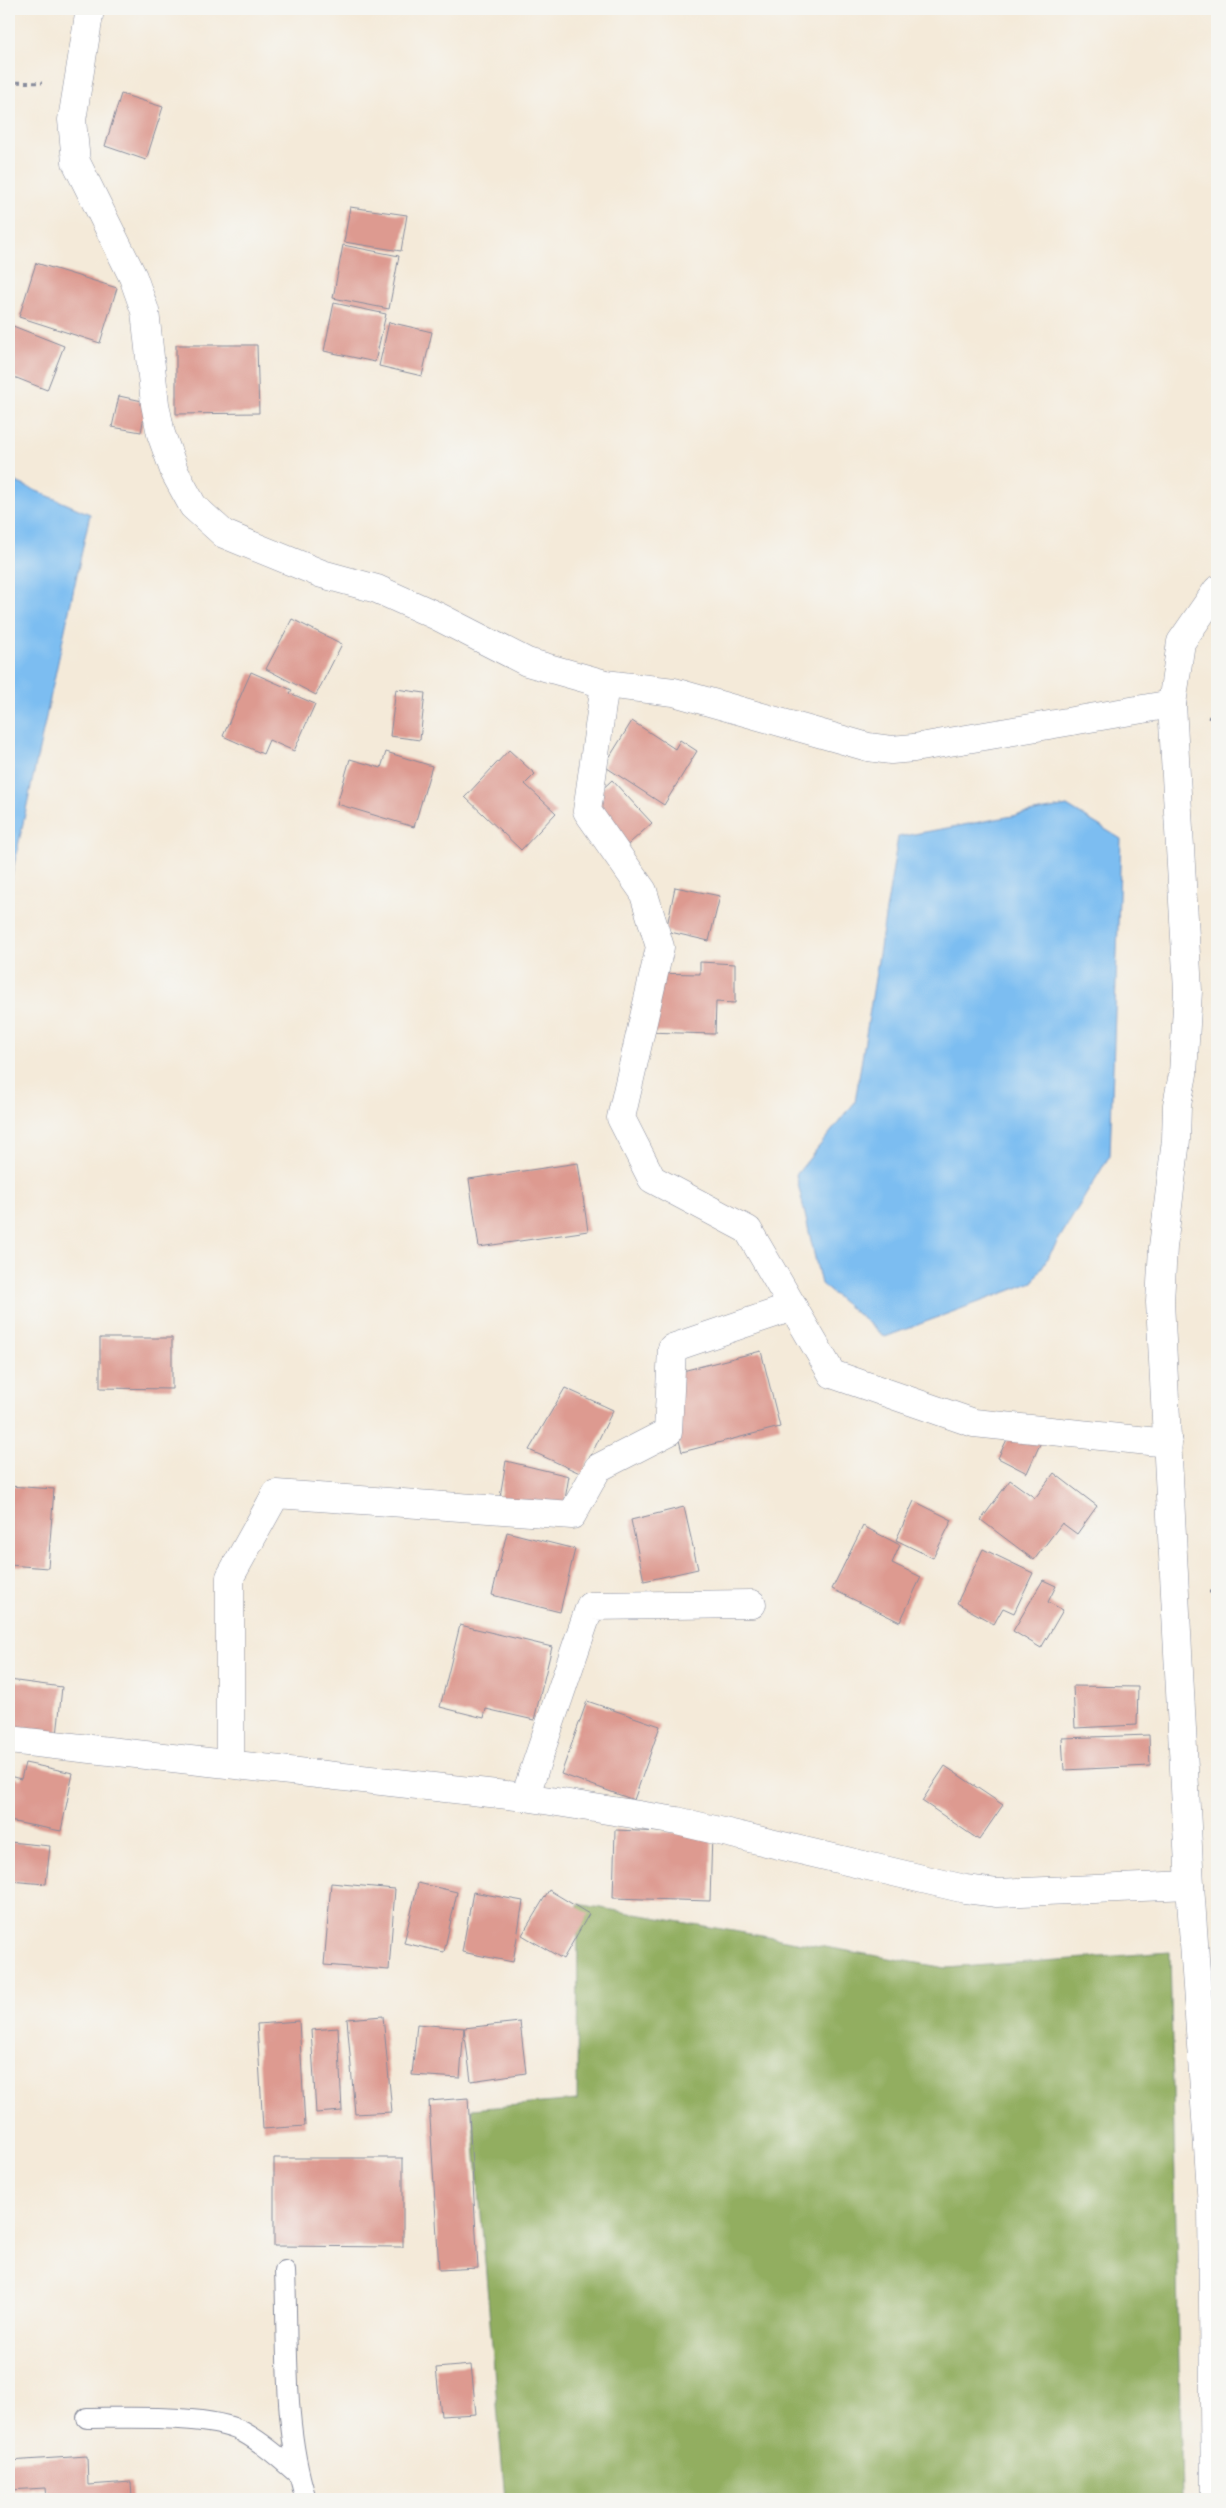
<svg xmlns="http://www.w3.org/2000/svg" width="1226" height="2508" font-family="Delius,sans-serif">
  <rect width="100%" height="100%" fill="#f6f6f2"/>
  <filter id="ink" filterUnits="userSpaceOnUse"><feTurbulence type="fractalNoise" baseFrequency=".02" numOctaves="2"/><feDisplacementMap in="SourceGraphic" scale="10" xChannelSelector="R" yChannelSelector="G"/><feConvolveMatrix kernelMatrix="1 2 1 2 8 2 1 2 1" color-interpolation-filters="sRGB"/></filter>
  <filter id="wash" filterUnits="userSpaceOnUse"><feTurbulence type="fractalNoise" baseFrequency=".0096" numOctaves="4" result="noise"/><feDisplacementMap in="SourceGraphic" scale="20" xChannelSelector="R" yChannelSelector="G"/><feGaussianBlur stdDeviation="1.12" result="paint"/><feColorMatrix in="noise" values="0 0 0 0 0 0 0 0 0 0 0 0 0 0 0 0 0 1.4 0 .05"/><feComposite in="paint" operator="in"/></filter>
  <g filter="url(#wash)">
    <rect width="100%" height="100%" fill="#f4ead9"/>
    <path fill="#92ae60" stroke="#566e5f" d="M578,1904l368,64 224,-16 12,547h-677l-33,-390 105,-9z"/>
    <g fill="#7cbdf1" stroke="#4c76a8">
      <path d="M9,479l81,35 -81,374z"/>
      <path d="M1067,806l54,33 -11,316 -77,127 -148,55 -64,-53 -25,-109 59,-73 43,-265z"/>
    </g>
    <g id="blocks">
      <g fill="#dd9a90">
        <path d="M121,94l42,13 -17,53 -41,-14z"/>
        <path d="M350,207l57,8 -6,36 -57,-9z"/>
        <path d="M343,245l56,11 -10,53 -56,-11z"/>
        <path d="M36,263l81,25 -17,55 -81,-26z"/>
        <path d="M334,303l52,11 -11,48 -51,-11z"/>
        <path d="M389,322l43,10 -10,44 -43,-10z"/>
        <path d="M13,326l51,20 -17,44 -38,-15v-37z"/>
        <path d="M176,345h81l2,68 -83,1z"/>
        <path d="M119,396l28,6 -6,30 -29,-5z"/>
        <path d="M292,619l50,25 -26,51 -50,-26z"/>
        <path d="M251,672l41,18 -2,3 25,11 -21,47 -25,-11 -6,14 -40,-18z"/>
        <path d="M396,689l29,4 -5,47 -30,-4z"/>
        <path d="M632,721l43,28 5,-9 17,11 -33,54 -60,-39z"/>
        <path d="M509,750l26,24 -10,10 31,29 -35,37 -56,-53z"/>
        <path d="M386,752l46,14 -18,61 -77,-23 13,-45 31,9z"/>
        <path d="M612,780l40,43 -32,29 -39,-43z"/>
        <path d="M675,887l45,9 -11,45 -43,-10z"/>
        <path d="M700,962l35,2v39l-19,-1 -1,32 -70,-2 2,-59 53,1z"/>
        <path d="M578,1163l10,68 -109,16 -10,-68z"/>
        <path d="M100,1338h72v51l-72,-1z"/>
        <path d="M761,1351l19,76 -98,25 -19,-76z"/>
        <path d="M565,1388l48,22 -31,64 -53,-24z"/>
        <path d="M1017,1419l28,14 -18,40 -29,-15z"/>
        <path d="M506,1461l63,15 -6,35 -66,4z"/>
        <path d="M1054,1473l43,33 -20,28 -15,-11 -28,37 -53,-40 29,-40 25,18z"/>
        <path d="M9,1486l45,3 -6,79 -39,-3z"/>
        <path d="M914,1501l38,19 -19,38 -37,-18z"/>
        <path d="M684,1507l14,62 -54,12 -13,-61z"/>
        <path d="M863,1526l37,19 -8,18 29,14 -21,45 -68,-33z"/>
        <path d="M507,1532l68,17 -15,63 -68,-17z"/>
        <path d="M983,1549l50,24 -19,40 -11,-5 -9,16 -37,-21z"/>
        <path d="M1043,1580l13,6 -8,16 15,8 -22,38 -28,-17z"/>
        <path d="M460,1625l92,22 -18,73 -48,-11 -2,9 -44,-11z"/>
        <path d="M9,1680l53,7 -5,49 -48,-6z"/>
        <path d="M1073,1686l65,1 -1,38 -62,3z"/>
        <path d="M587,1701l73,25 -26,74 -73,-26z"/>
        <path d="M1149,1735l1,31 -86,4 -2,-32z"/>
        <path d="M25,1763l48,10 -12,58 -52,-10v-45l12,3z"/>
        <path d="M945,1766l58,39 -24,35 -57,-39z"/>
        <path d="M615,1830l97,4 -2,67 -97,-3z"/>
        <path d="M9,1842l41,4 -4,38 -37,-3z"/>
        <path d="M331,1883l64,6 -6,81 -65,-5z"/>
        <path d="M418,1883l39,9 -13,60 -40,-9z"/>
        <path d="M549,1890l40,24 -26,45 -41,-24z"/>
        <path d="M473,1892l50,9 -10,61 -51,-10z"/>
        <path d="M383,2016l9,96 -37,2 -8,-95z"/>
        <path d="M299,2021l6,105 -42,3 -6,-105z"/>
        <path d="M520,2022l6,51 -55,8 -7,-53z"/>
        <path d="M417,2024l47,4 -4,50 -48,-3z"/>
        <path d="M338,2028l4,83 -26,2 -5,-83z"/>
        <path d="M468,2098l10,170 -39,2 -10,-169z"/>
        <path d="M274,2158h129v89l-129,-1z"/>
        <path d="M471,2365l5,49 -35,2 -5,-48z"/>
        <path d="M87,2456l1,29 43,-3 1,17h-85l-1,-11 -37,2v-29z"/>
      </g>
    </g>
  </g>
  <g filter="url(#ink)">
    <use href="#blocks" fill-opacity="0" stroke="#888c9c" stroke-width="1"/>
    <g fill="none" stroke-linecap="round" stroke-linejoin="round">
      <defs>
        <g id="service">
          <path d="M285,2271c3,75 -2,156 21,228"/>
          <path d="M87,2418c39,0 123,-4 156,14 20,11 38,27 55,42"/>
        </g>
        <g id="minor">
          <path d="M90,9l-18,111 4,42 57,115 12,34 10,93 6,30 14,39 18,33 31,28 98,40 55,15 60,27 90,46 78,22 69,8 194,55 23,3 23,-2 258,-44"/>
          <path d="M605,684l-18,127 56,80 17,56 -39,171 31,61 96,51 84,144 142,49 194,20"/>
          <path d="M9,1740l516,57 152,24 288,68 32,4 193,-8"/>
          <path d="M230,1763v-186l46,-83 296,21 26,-47 70,-36 4,-84 121,-41"/>
          <path d="M525,1797l65,-191 162,-2"/>
          <path d="M1215,2499l-3,-294 -22,-320 -30,-583 3,-55 13,-107 1,-35 6,-31 5,-83 -16,-287 9,-62 36,-52"/>
        </g>
      </defs>
      <use href="#service" stroke="#888c9c" stroke-width="22"/>
      <use href="#minor" stroke="#888c9c" stroke-width="29"/>
      <g stroke="#888c9c" stroke-width="3" stroke-dasharray="4 4" stroke-linecap="butt">
        <path d="M9,82l33,1"/>
        <path d="M1208,717l9,3"/>
        <path d="M1209,1592h8"/>
      </g>
      <use href="#service" stroke="#fff" stroke-width="20"/>
      <use href="#minor" stroke="#fff" stroke-width="28"/>
    </g>
  </g>
  <rect width="1226" height="2508" fill="none" stroke="#f6f6f2" stroke-width="30"/>
</svg>
